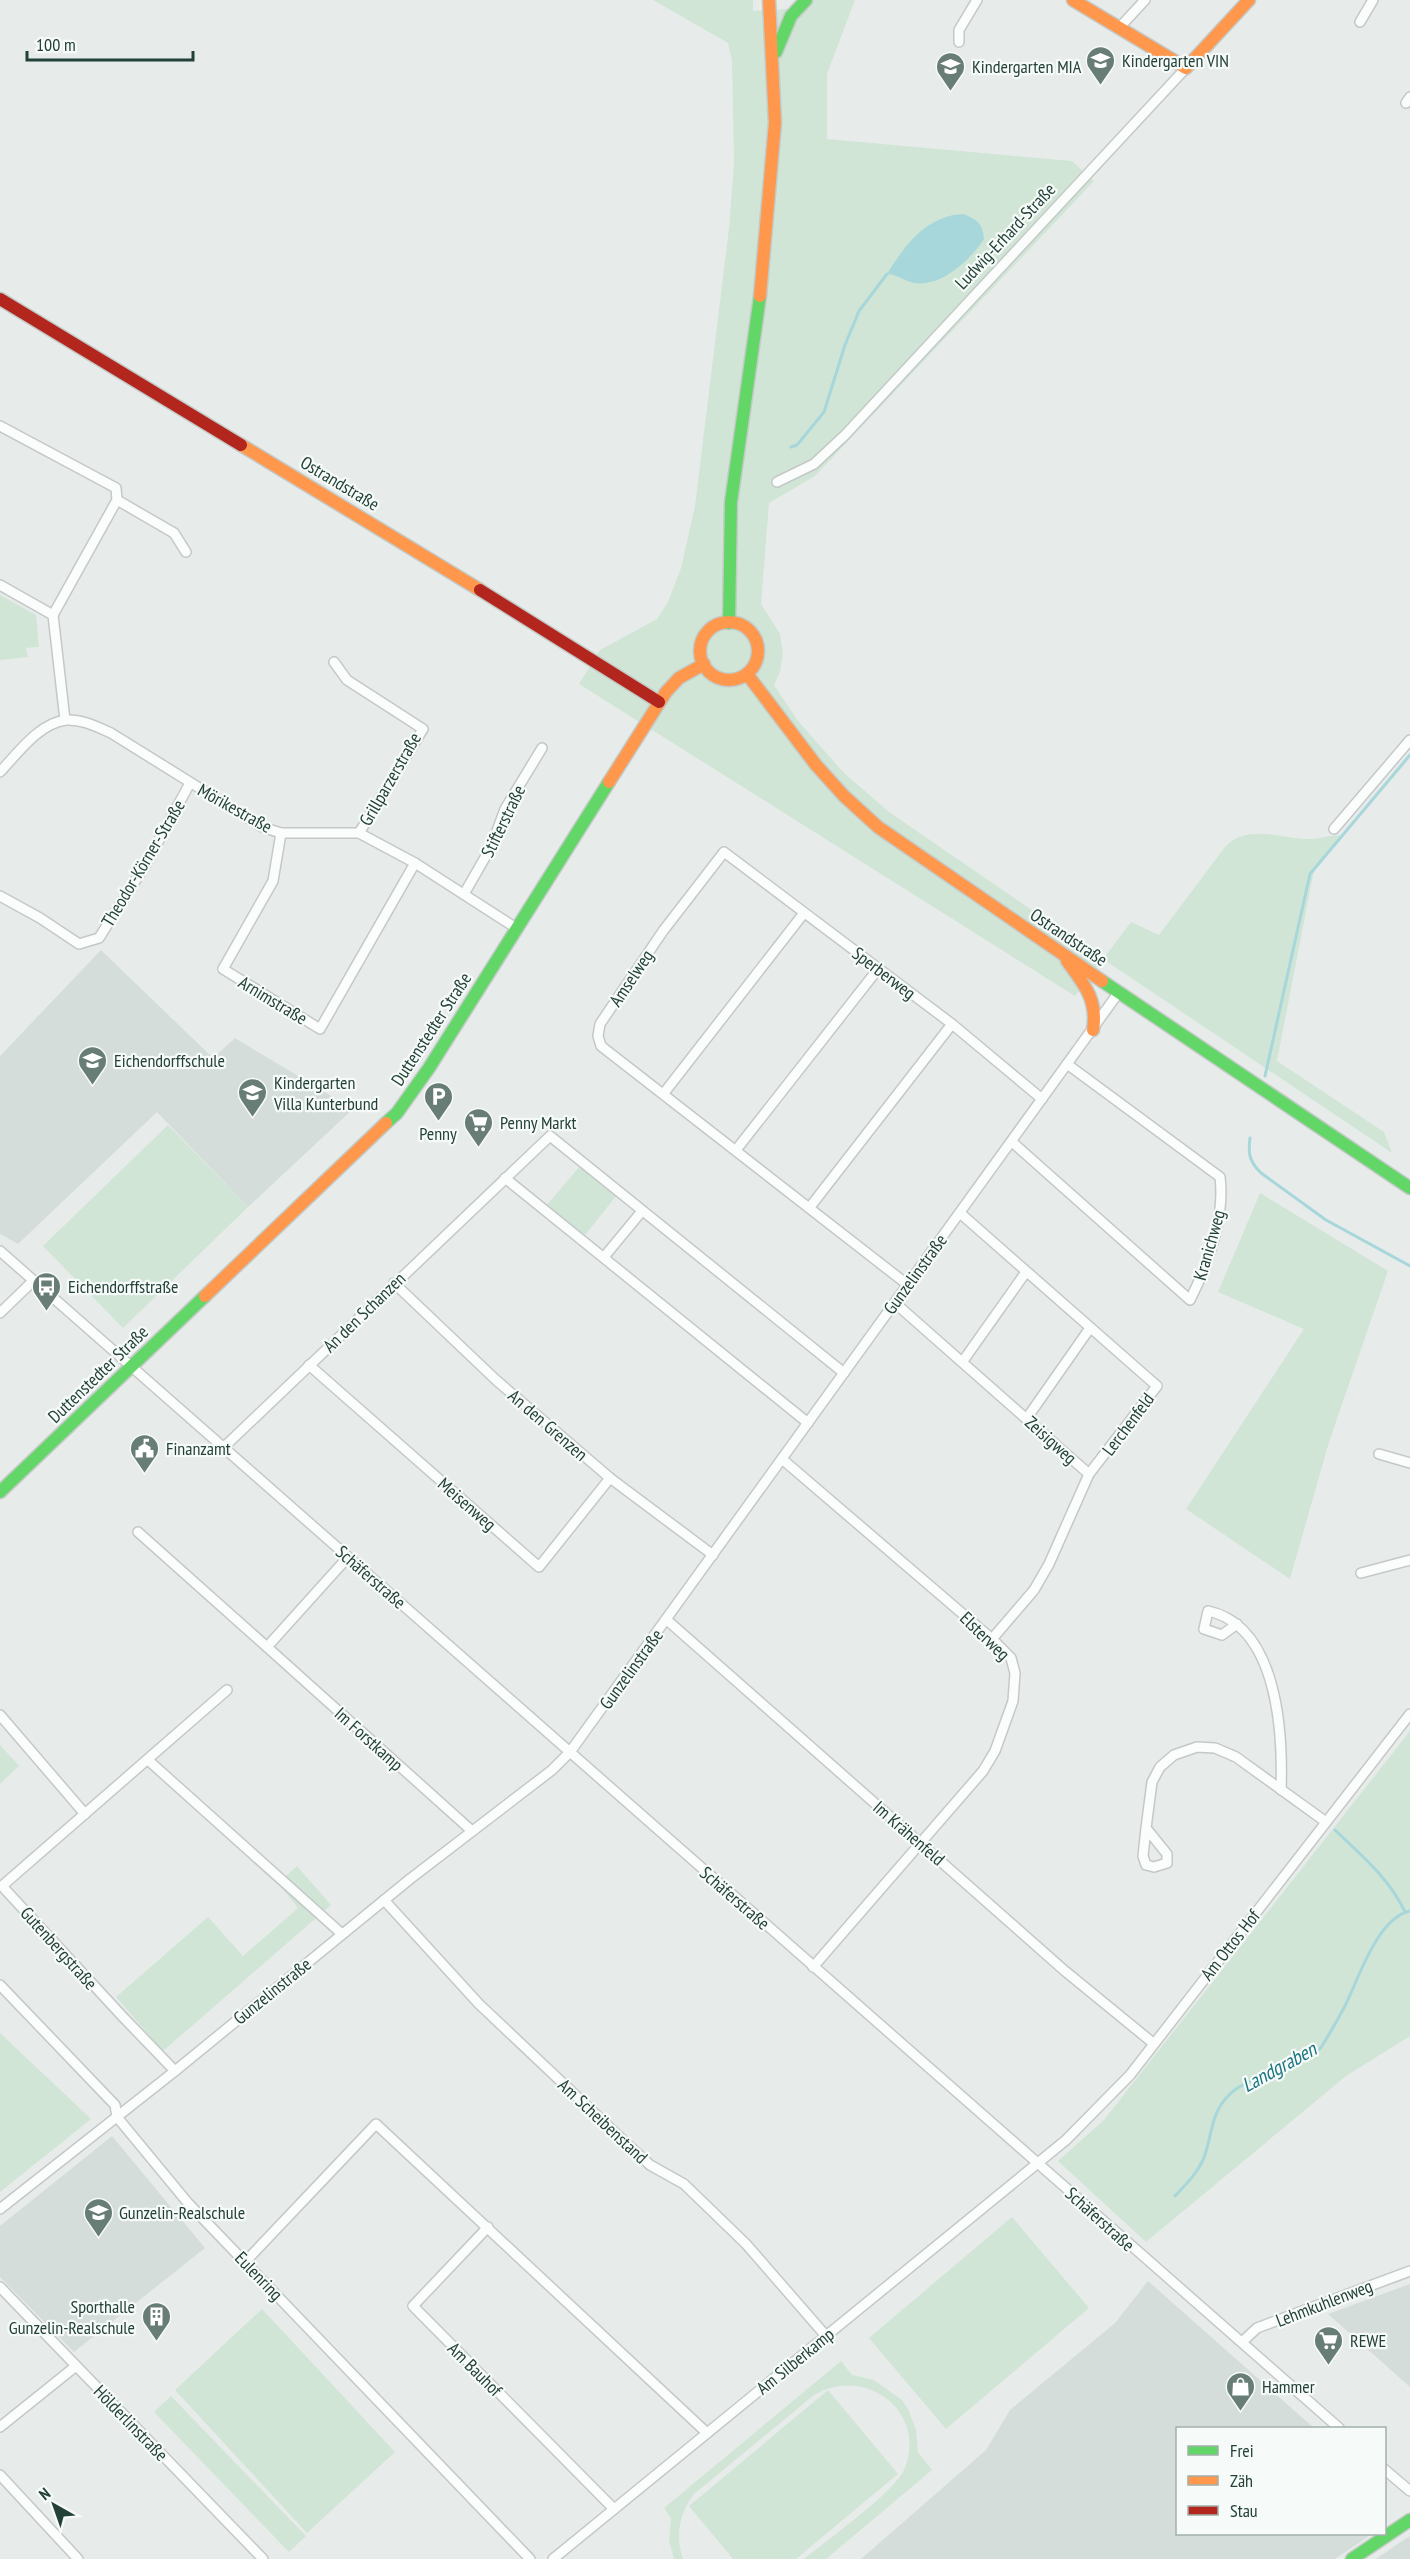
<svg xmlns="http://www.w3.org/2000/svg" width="1410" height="2559" font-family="'PT Sans Narrow',sans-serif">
  <rect width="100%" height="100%" fill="#e7ecea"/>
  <g fill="#d5ddda">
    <path d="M101,950l112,108 22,-20 118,71 -105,98 -91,-95 -139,132 -18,-10v-178z"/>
    <path d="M112,2136l93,112 -131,104 -74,-75v-51z"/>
    <path d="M1148,2281l166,147h-136v106h194l-37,25h-474l125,-109 24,-40 105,-87z"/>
    <path d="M1410,2284v103l-82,-73z"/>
    <path d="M1410,2536v23h-34l26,-18z"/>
  </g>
  <g fill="#d0e5d6">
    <path d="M653,0h100v11l50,-3 11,-8h41l-28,74v65l245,22 22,20 -279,295 -46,27 -8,101 19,30 3,19 -3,19 -6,13 24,36 46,52 45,39 214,147 28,-37 28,13 66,-88c22,-24 57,-8 85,-8 12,0 20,-5 32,-3l-28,34 -37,191 107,71 8,21 -289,-194 -28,37 -496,-312 21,-34 57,-31 11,-17 13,-34 14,-62 34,-278 5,-64 -2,-103 -4,-18z"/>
    <path d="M0,595l36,20 3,32 -13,1 2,9 -28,3z"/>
    <path d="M168,1125l80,82 -125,121 -80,-82z"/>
    <path d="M580,1166l37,29 -32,40 -38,-30z"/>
    <path d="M1260,1193l128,78 -59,171 -39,137 -104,-70 118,-180 -86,-37z"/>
    <path d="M1410,1731v305l-64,40 -200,166 -88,-81 46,-41z"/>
    <path d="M0,1745l19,21 -19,18z"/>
    <path d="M297,1866l34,39 -168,146 -47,-54 92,-80 35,39 55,-48 -20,-25z"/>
    <path d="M0,2033l91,86 -91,73z"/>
    <path d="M1012,2217l77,91 -143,121 -77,-91z"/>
    <path d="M262,2309l133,143 -88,81 -132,-143z"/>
    <path d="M841,2361l11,14 22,5 28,20 6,9 8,21 2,22 14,18 -106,89h-22c23,-19 89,-66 100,-89 25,-57 -38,-106 -90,-75l-120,99c-15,20 -19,42 -11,65h-9l-5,-19 2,-22 -7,-10z"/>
    <path d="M828,2390l70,84 -102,85h-63l-44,-53z"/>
    <path d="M171,2396l135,140 -17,16 -135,-140z"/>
  </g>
  <path fill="#a7d6db" d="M963,214c14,5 20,10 21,25 -14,21 -42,48 -70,44 -10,-2 -17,-9 -27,-9 18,-29 39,-58 76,-60z"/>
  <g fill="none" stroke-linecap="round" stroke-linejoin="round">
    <g stroke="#a7d6db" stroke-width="3">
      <path d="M791,447l6,-2 27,-33 21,-67 14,-34 28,-37"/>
      <path d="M1265,1076l45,-202 100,-119"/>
      <path d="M1250,1138c-2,16 -1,23 11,35l65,47 84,46"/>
      <path d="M1335,1830c26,25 55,49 70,82"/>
      <path d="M1175,2196c11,-12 21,-21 28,-36 10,-24 6,-46 27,-66 21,-20 80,-30 92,-48 8,-13 16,-27 23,-40 13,-26 32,-88 65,-95"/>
    </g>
    <defs>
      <g id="street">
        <path d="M1360,22l13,-22"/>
        <path d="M1119,28l26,-28"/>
        <path d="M959,42v-12l18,-30"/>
        <path d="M1406,103l4,-6"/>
        <path d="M0,426l116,62 1,12 -64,115"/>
        <path d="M777,482l37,-18 31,-29 341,-367"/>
        <path d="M117,500l57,33 12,19"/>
        <path d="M0,585l53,30 12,105"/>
        <path d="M334,662l13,18 76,49 -64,104"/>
        <path d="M0,772c17,-18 39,-49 66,-52 16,-1 31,7 45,13l151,94 19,6h78l56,30 101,65"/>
        <path d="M1334,829l76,-89"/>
        <path d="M281,833l-8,48 -50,88 97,60 95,-166"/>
        <path d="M464,894l27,-47 14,-38 37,-61"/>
        <path d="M0,896l40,22 39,26 20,-6 48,-76 43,-79"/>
        <path d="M664,1093l140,-180"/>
        <path d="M1012,1142l178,158c18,-36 35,-83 30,-123l-153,-113"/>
        <path d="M736,1150l142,-181"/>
        <path d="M505,1178l303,245"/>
        <path d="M810,1207l142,-183"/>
        <path d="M960,1213l197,173 -68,88"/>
        <path d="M0,1251l1339,1177"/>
        <path d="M604,1257l38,-46"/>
        <path d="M394,1283l102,97 114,98 103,77"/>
        <path d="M908,1285l-307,-239 -3,-10 2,-12 63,-93 61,-79 228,172 90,75"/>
        <path d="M895,1303l194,171 -40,90 -15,26 -42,49"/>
        <path d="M0,1313l33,-32"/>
        <path d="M963,1361l63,-89"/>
        <path d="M309,1365l230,202 71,-89"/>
        <path d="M1027,1418l63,-90"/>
        <path d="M223,1448l327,-312 294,237"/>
        <path d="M1379,1454l31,9"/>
        <path d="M782,1459l210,180 19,19 4,15 -2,28 -18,50 -12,20 -170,196"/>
        <path d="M138,1532l129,115"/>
        <path d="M348,1557l-81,90 205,184"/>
        <path d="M1361,1573l49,-13"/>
        <path d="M667,1620l398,351 88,72"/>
        <path d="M1237,1624l-15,11 -18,-6 4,-18c70,15 75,122 73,179"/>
        <path d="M0,1715l85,99"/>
        <path d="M148,1760l194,174"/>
        <path d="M1146,1828l-3,28 3,9 8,2 13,-4v-9l-21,-26 6,-46 8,-15 14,-12 23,-8 18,1 21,9 90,65"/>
        <path d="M384,1900l95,104 146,138 25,23 34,19 62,60 80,92"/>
        <path d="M0,1985l115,120 2,12 71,86 342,356"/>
        <path d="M175,2071l-52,-54 -121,-131 225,-196"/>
        <path d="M0,2209l175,-138 235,-192 142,-109 18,-18 549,-760"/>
        <path d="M488,2227l-75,79 201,203"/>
        <path d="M245,2262l131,-138 331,309"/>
        <path d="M0,2287l263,272"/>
        <path d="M1242,2342l15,-14 153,-57"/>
        <path d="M0,2427l76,-61"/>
        <path d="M1384,2469l26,22"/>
        <path d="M0,2475l78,84"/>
        <path d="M553,2559l513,-419 64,-65 280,-361"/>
      </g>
      <g id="fast">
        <path d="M776,52l15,-36 15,-16"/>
        <path d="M729,623l2,-121 29,-206"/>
        <path d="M1102,981l308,207"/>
        <path d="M386,1123l11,-10 32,-45 180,-286"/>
        <path d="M0,1492l205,-196"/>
        <path d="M1352,2559l58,-39"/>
      </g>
      <g id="slow">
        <path d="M1073,0l113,68 63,-68"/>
        <path d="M760,296l15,-173 -6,-123"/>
        <path d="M241,445l239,145"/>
        <circle cx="729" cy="651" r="29"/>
        <path d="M747,674l69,91 28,31 34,31 224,154"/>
        <path d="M609,782l57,-90 13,-14 25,-14"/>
        <path d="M1067,961c17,23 31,39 26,69"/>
        <path d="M205,1296l181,-173"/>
      </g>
      <g id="jam">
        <path d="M0,299l241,146"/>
        <path d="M480,590l179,112"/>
      </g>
    </defs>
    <use href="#street" stroke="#c4c9c7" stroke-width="12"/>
    <use href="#fast" stroke="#c3cac7" stroke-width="15"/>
    <use href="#slow" stroke="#c3cac7" stroke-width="15"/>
    <use href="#jam" stroke="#c3cac7" stroke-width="15"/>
    <use href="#street" stroke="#fbfcfc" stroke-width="9"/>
    <use href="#fast" stroke="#63d668" stroke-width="12"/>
    <use href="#slow" stroke="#ff974d" stroke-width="12"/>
    <use href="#jam" stroke="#b3261e" stroke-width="12"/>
  </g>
  <defs>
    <symbol id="school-pin" viewBox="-11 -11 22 30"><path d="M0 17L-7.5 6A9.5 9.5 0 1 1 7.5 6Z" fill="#687d76" stroke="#f6faf8"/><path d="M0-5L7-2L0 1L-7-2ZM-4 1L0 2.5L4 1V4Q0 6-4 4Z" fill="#fff"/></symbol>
    <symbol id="parking-pin" viewBox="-11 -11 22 30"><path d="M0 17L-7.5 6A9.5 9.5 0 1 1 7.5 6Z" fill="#687d76" stroke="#f6faf8"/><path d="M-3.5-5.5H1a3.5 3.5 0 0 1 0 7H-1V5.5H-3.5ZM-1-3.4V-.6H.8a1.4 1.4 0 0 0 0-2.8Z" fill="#fff"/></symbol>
    <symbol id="supermarket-pin" viewBox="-11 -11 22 30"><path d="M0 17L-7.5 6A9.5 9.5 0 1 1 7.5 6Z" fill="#687d76" stroke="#f6faf8"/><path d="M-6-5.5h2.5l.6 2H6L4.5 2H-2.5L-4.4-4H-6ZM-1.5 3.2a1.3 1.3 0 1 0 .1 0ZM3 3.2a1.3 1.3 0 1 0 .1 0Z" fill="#fff"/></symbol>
    <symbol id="bus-pin" viewBox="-11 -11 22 30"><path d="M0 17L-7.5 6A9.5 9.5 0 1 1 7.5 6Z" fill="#687d76" stroke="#f6faf8"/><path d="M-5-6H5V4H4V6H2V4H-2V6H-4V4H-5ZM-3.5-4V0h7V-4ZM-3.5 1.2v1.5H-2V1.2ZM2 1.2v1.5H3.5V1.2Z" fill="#fff"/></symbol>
    <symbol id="civic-pin" viewBox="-11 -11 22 30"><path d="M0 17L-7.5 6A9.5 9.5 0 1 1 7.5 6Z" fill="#687d76" stroke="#f6faf8"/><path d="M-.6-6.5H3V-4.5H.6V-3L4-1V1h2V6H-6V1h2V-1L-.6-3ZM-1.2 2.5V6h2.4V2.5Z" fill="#fff"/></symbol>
    <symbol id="building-pin" viewBox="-11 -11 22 30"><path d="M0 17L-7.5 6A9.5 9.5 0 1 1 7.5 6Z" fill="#687d76" stroke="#f6faf8"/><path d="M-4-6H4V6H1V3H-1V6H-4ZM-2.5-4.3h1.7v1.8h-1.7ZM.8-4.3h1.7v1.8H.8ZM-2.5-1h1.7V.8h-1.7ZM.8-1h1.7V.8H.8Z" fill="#fff"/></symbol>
    <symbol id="shop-pin" viewBox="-11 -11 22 30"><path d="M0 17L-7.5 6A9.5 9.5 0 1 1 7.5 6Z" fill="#687d76" stroke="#f6faf8"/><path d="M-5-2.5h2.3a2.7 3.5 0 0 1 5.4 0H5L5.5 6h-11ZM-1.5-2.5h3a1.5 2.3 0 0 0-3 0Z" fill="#fff"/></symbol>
  </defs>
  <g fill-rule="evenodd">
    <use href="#school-pin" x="1084" y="44" width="33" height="45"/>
    <use href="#school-pin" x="934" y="50" width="33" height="45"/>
    <use href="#school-pin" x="76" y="1044" width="33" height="45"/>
    <use href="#school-pin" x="236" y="1076" width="33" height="45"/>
    <use href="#parking-pin" x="422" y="1080" width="33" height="45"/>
    <use href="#supermarket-pin" x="462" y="1106" width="33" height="45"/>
    <use href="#bus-pin" x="30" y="1270" width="33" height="45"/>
    <use href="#civic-pin" x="128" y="1432" width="33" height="45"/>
    <use href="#school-pin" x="82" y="2196" width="33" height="45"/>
    <use href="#building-pin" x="140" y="2300" width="33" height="45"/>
    <use href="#supermarket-pin" x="1312" y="2324" width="33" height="45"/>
    <use href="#shop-pin" x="1224" y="2370" width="33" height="45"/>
  </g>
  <g text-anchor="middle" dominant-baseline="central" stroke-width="4.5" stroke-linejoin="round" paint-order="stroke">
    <g font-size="18" fill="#234138" stroke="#f6faf8" text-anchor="start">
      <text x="1122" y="60">Kindergarten VIN</text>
      <text x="972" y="66">Kindergarten MIA</text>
      <text x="114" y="1060">Eichendorffschule</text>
      <text x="274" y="1082">Kindergarten<tspan x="274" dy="21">Villa Kunterbund</tspan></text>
      <text x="500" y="1122">Penny Markt</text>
      <text x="438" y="1133" text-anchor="middle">Penny</text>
      <text x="68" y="1286">Eichendorffstraße</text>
      <text x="166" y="1448">Finanzamt</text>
      <text x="119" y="2212">Gunzelin-Realschule</text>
      <text x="135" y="2306" text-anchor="end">Sporthalle<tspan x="135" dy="21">Gunzelin-Realschule</tspan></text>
      <text x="1350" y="2340">REWE</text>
      <text x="1262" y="2386">Hammer</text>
    </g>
    <g font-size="18" fill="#234138" stroke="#f6faf8">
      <text transform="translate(1005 236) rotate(-47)">Ludwig-Erhard-Straße</text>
      <text transform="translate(340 483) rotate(31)">Ostrandstraße</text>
      <text transform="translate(390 779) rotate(-60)">Grillparzerstraße</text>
      <text transform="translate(235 808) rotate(29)">Mörikestraße</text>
      <text transform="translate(503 821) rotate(-64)">Stifterstraße</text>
      <text transform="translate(143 863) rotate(-59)">Theodor-Körner-Straße</text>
      <text transform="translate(1069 937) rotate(34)">Ostrandstraße</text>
      <text transform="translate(884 973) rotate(37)">Sperberweg</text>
      <text transform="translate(631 978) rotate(-56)">Amselweg</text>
      <text transform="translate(273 1000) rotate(31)">Arnimstraße</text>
      <text transform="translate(431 1029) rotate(-57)">Duttenstedter Straße</text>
      <text transform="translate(1209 1245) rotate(-74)">Kranichweg</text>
      <text transform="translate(915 1274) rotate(-54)">Gunzelinstraße</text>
      <text transform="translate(364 1312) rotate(-44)">An den Schanzen</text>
      <text transform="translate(98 1374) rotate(-44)">Duttenstedter Straße</text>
      <text transform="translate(1128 1424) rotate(-53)">Lerchenfeld</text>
      <text transform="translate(548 1425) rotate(41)">An den Grenzen</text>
      <text transform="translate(1051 1440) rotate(42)">Zeisigweg</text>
      <text transform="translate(467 1504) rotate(41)">Meisenweg</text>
      <text transform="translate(371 1577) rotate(41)">Schäferstraße</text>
      <text transform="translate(985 1636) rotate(44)">Elsterweg</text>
      <text transform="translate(631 1669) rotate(-54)">Gunzelinstraße</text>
      <text transform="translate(369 1739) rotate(42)">Im Forstkamp</text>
      <text transform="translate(909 1833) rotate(41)">Im Krähenfeld</text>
      <text transform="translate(735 1898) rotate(41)">Schäferstraße</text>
      <text transform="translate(1230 1945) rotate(-52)">Am Ottos Hof</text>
      <text transform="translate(59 1948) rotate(48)">Gutenbergstraße</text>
      <text transform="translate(272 1991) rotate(-39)">Gunzelinstraße</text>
      <text transform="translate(603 2121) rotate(43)">Am Scheibenstand</text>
      <text transform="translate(1100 2219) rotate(42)">Schäferstraße</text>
      <text transform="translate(259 2276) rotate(46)">Eulenring</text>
      <text transform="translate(1324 2303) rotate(-21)">Lehmkuhlenweg</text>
      <text transform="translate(795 2361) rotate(-39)">Am Silberkamp</text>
      <text transform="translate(475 2369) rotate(45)">Am Bauhof</text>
      <text transform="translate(131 2423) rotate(46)">Hölderlinstraße</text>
    </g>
    <g font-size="20" font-style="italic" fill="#1a7480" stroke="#f6faf8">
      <text transform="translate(1279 2067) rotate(-29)">Landgraben</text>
    </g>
  </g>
  <rect x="1176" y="2427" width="210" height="108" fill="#f6faf8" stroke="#a2b0ab" stroke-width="1.5"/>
  <rect x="1188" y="2446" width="30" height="9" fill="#63d668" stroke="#a2b0ab" stroke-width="1.5"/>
  <text x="1230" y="2457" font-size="18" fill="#234138">Frei</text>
  <rect x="1188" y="2476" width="30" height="9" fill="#ff974d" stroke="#a2b0ab" stroke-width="1.5"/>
  <text x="1230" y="2487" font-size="18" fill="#234138">Zäh</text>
  <rect x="1188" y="2506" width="30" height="9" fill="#b3261e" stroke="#a2b0ab" stroke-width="1.5"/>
  <text x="1230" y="2517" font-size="18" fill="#234138">Stau</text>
  <g transform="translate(54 2505) rotate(320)" stroke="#f6faf8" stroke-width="4.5" paint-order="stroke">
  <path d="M0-4.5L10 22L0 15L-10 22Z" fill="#234138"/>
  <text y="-9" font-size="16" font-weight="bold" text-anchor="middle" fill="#234138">N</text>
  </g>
  <path d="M27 51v9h166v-9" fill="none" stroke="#234138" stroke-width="3"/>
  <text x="36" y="51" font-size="18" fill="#234138" stroke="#f6faf8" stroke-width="4.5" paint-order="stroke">100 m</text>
</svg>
